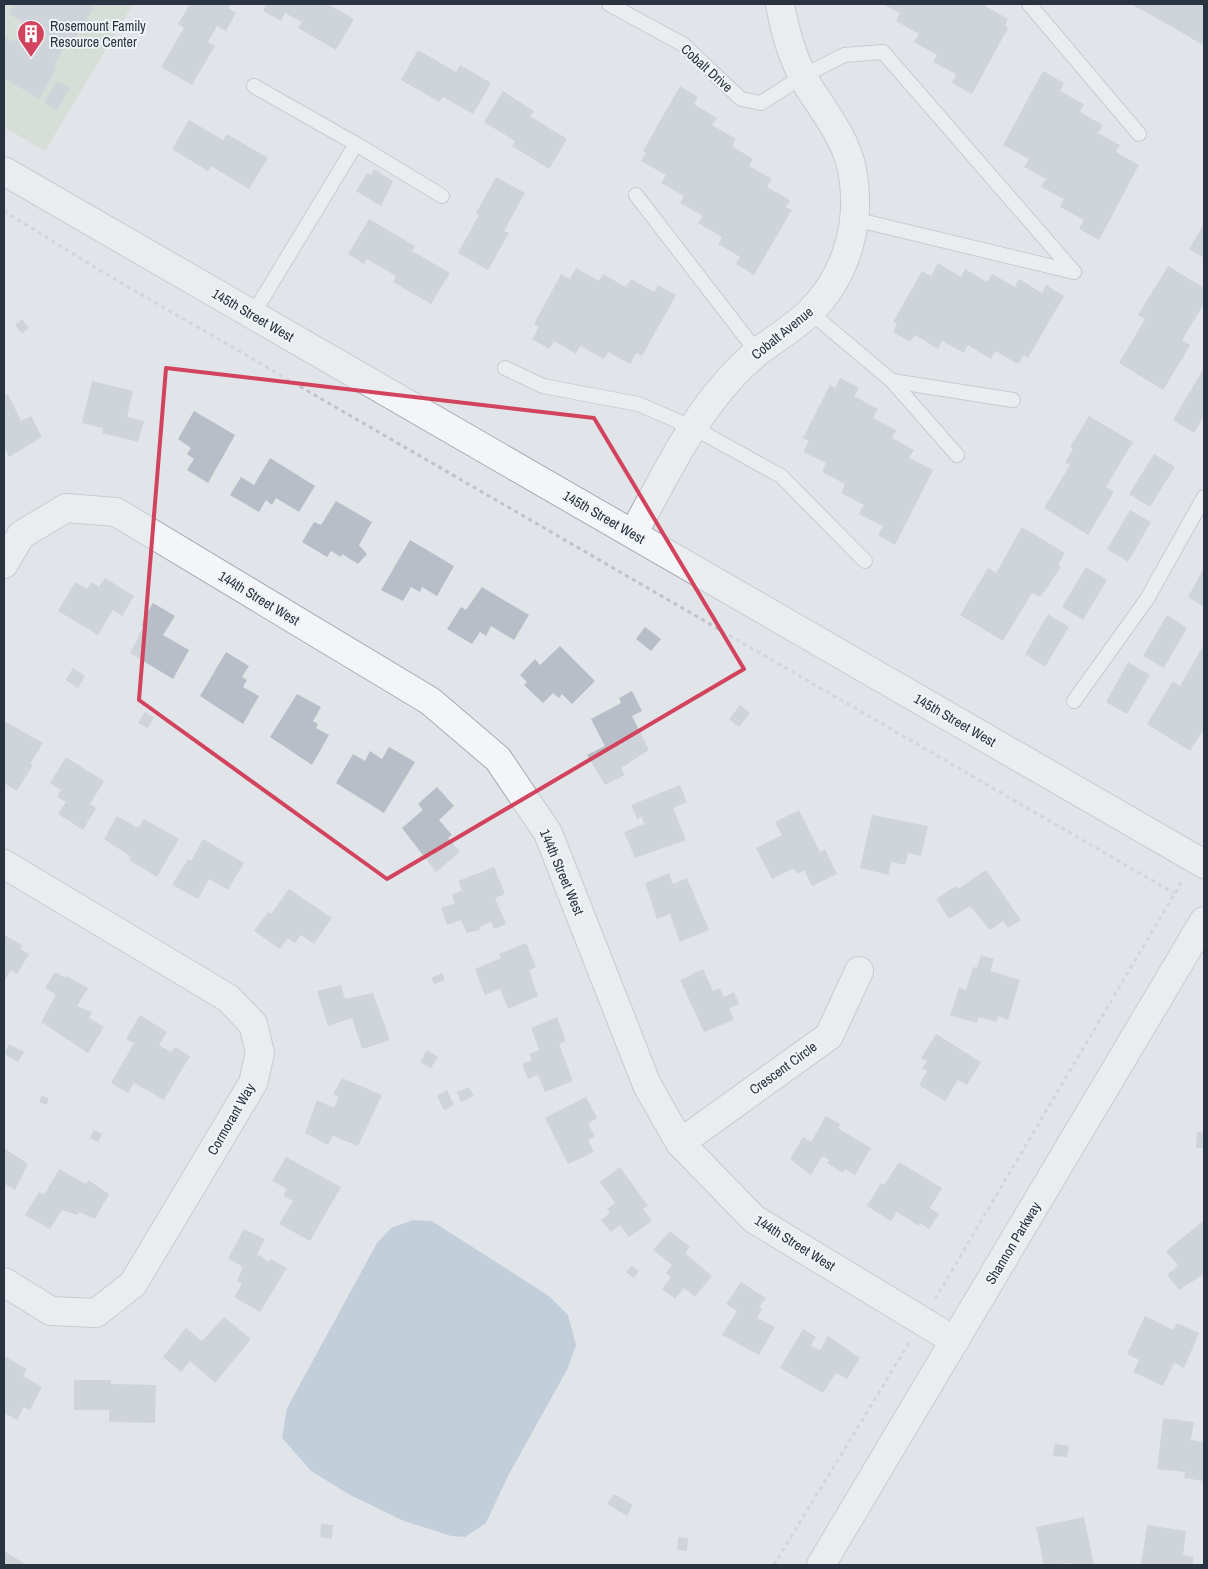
<svg xmlns="http://www.w3.org/2000/svg" width="1208" height="1569" font-family="'Archivo Narrow',sans-serif">
  <rect width="100%" height="100%" fill="#e1e5ea"/>
  <path fill="#c7d4c2" d="M4,4h129l-88,147 -41,-24z"/>
  <path fill="#9bb4cb" d="M413,1220l19,1 117,75 19,19 8,30 -8,23 -60,108 -22,47 -21,14 -14,-1 -47,-15 -54,-26 -39,-24 -29,-33 5,-30 90,-165 14,-15z"/>
  <g fill="#b8bec7">
    <path d="M15,4h74l5,3 -25,42 -4,-3 -12,21 3,2 -17,30 -35,-21v-41l10,5 11,-19 -16,-9z"/>
    <path d="M190,4h41l-3,4 8,5 -10,18 -9,-5 -9,16 7,4 -23,39 -31,-18 23,-39 -6,-4z"/>
    <path d="M267,4h61l26,15 -18,31 -38,-22 4,-6 -17,-9 -4,8 -18,-10z"/>
    <path d="M883,4h103l-1,2 23,13 -3,7 3,2 -36,66 -20,-11 4,-9 -23,-12 4,-7 -23,-13 5,-8 -23,-13 4,-8z"/>
    <path d="M1131,4h73v42l-30,-18z"/>
    <path d="M418,50l38,22 4,-7 31,18 -18,31 -30,-17 -4,5 -38,-22z"/>
    <path d="M1043,71l21,12 -4,8 24,13 -4,8 23,13 -5,8 22,12 -4,7 23,13 -40,75 -20,-11 5,-9 -24,-13 4,-8 -23,-12 5,-8 -22,-12 5,-8 -26,-14z"/>
    <path d="M57,81l13,7 -13,22 -13,-8z"/>
    <path d="M680,86l18,11 -4,7 23,14 -5,7 24,14 -4,7 21,13 -4,7 23,13 -5,8 23,13 -4,7 6,3 -38,65 -18,-11 4,-7 -22,-13 4,-7 -24,-14 5,-7 -23,-13 4,-7 -23,-13 5,-8 -25,-14 5,-8 -3,-2z"/>
    <path d="M503,91l31,20 -4,5 37,23 -18,30 -37,-23 3,-5 -31,-19z"/>
    <path d="M189,120l34,20 4,-6 41,24 -19,31 -38,-23 -3,5 -36,-22z"/>
    <path d="M374,169l19,12 -12,25 -25,-15 11,-18 4,2z"/>
    <path d="M496,177l29,16 -21,38 5,2 -21,37 -30,-17 21,-38 -3,-2z"/>
    <path d="M369,219l46,27 -3,5 38,22 -19,31 -38,-22 3,-6 -29,-17 -3,5 -16,-10z"/>
    <path d="M1204,224v34l-15,-9z"/>
    <path d="M938,263l23,14 4,-8 22,13 5,-8 23,13 4,-8 23,14 4,-8 18,11 -36,62 -4,-3 -6,9 -23,-13 -4,8 -23,-14 -4,8 -22,-12 -4,8 -23,-14 -5,7 -17,-10 4,-8 -4,-2 29,-51 9,5z"/>
    <path d="M1168,266l36,22v16l-22,36 8,5 -6,11 -21,34 -44,-27 26,-44 -7,-4z"/>
    <path d="M576,268l23,13 4,-7 23,13 5,-8 23,13 4,-7 18,10 -34,61 -6,-3 -6,11 -22,-12 -4,7 -24,-13 -4,8 -22,-13 -5,8 -17,-10 7,-12 -5,-3 27,-50 9,5z"/>
    <path d="M22,319l7,9 -7,6 -7,-9z"/>
    <path d="M1204,368v48l-10,17 -21,-13z"/>
    <path d="M840,378l19,10 -5,8 24,13 -5,9 23,12 -4,8 22,12 -5,8 24,12 -38,75 -17,-10 5,-9 -24,-12 5,-9 -23,-12 4,-9 -23,-12 4,-9 -23,-11 6,-11 -6,-3 27,-53 5,3z"/>
    <path d="M92,381l41,10 -6,26 17,4 -6,21 -36,-9 1,-5 -21,-5z"/>
    <path d="M8,394l13,27 10,-5 11,21 -33,20 -5,-10v-51z"/>
    <path d="M194,411l41,24 -27,48 -21,-13 7,-11 -7,-5 4,-6 -13,-9z"/>
    <path d="M1089,416l44,26 -27,45 8,5 -26,43 -44,-27 26,-43 -5,-3 8,-13 -3,-2z"/>
    <path d="M1154,454l21,13 -25,40 -21,-13z"/>
    <path d="M270,458l45,28 -16,26 -23,-14 -4,7 -6,-5 -7,12 -29,-17 11,-18 13,8z"/>
    <path d="M336,501l36,21 -13,23 8,9 -9,10 -16,-10 -1,3 -10,-6 -4,6 -25,-15 12,-20 7,3z"/>
    <path d="M1130,510l21,12 -23,40 -21,-13z"/>
    <path d="M1022,527l43,26 -7,12 3,2 -14,21 -7,9 -8,-4 -29,48 -43,-26 28,-47 8,5z"/>
    <path d="M410,540l44,26 -17,30 -15,-9 -2,5 -9,-5 -8,14 -22,-11z"/>
    <path d="M1086,567l21,13 -24,40 -21,-13z"/>
    <path d="M1204,568v39l-16,-10z"/>
    <path d="M105,578l29,18 -12,20 -9,-6 -15,25 -40,-24 17,-29 12,7 4,-7 8,5z"/>
    <path d="M482,587l47,28 -15,25 -23,-14 -5,10 -6,-4 -8,12 -25,-15 14,-22 5,3z"/>
    <path d="M153,603l22,13 -12,19 26,15 -16,29 -43,-26 13,-25 -3,-2z"/>
    <path d="M1048,614l21,13 -24,40 -20,-13z"/>
    <path d="M1167,615l20,13 -23,40 -21,-12z"/>
    <path d="M645,627l16,12 -10,12 -15,-12z"/>
    <path d="M1204,644v85l-14,22 -43,-27 26,-43 7,5z"/>
    <path d="M560,646l35,35 -23,23 -10,-10 -3,4 -6,-5 -10,10 -19,-18 3,-3 -7,-7 15,-16 5,6z"/>
    <path d="M226,652l23,14 -7,11 5,3 -4,7 16,9 -16,28 -43,-28z"/>
    <path d="M1128,662l22,13 -23,39 -21,-12z"/>
    <path d="M73,668l12,8 -7,12 -12,-8z"/>
    <path d="M632,691l10,20 -10,5 17,34 -28,18 4,7 -20,10 -18,-30 18,-9 -14,-27 30,-16 -2,-5z"/>
    <path d="M297,694l24,13 -8,14 5,3 -2,4 13,7 -17,30 -42,-28z"/>
    <path d="M740,705l10,8 -11,14 -10,-8z"/>
    <path d="M145,712l9,5 -6,11 -10,-5z"/>
    <path d="M4,721l39,22 -13,21 3,1 -16,26 -13,-8z"/>
    <path d="M389,747l26,15 -31,51 -48,-30 17,-29 12,7 5,-10 12,8z"/>
    <path d="M66,757l38,24 -14,23 6,4 -13,22 -25,-16 8,-12 -9,-5 4,-7 -11,-7z"/>
    <path d="M680,785l7,17 -14,6 13,32 -51,18 -11,-26 20,-8 -2,-7 -5,2 -6,-14z"/>
    <path d="M437,787l17,19 -15,14 13,15 -4,3 12,14 -24,20 -34,-44 21,-18 -5,-6z"/>
    <path d="M799,810l21,42 5,-3 12,25 -25,12 -8,-16 -7,4 -3,-6 -22,11 -16,-31 26,-13 -7,-13z"/>
    <path d="M872,815l56,11 -7,30 -13,-3 -3,12 -14,-3 -2,13 -29,-7z"/>
    <path d="M117,816l21,12 6,-9 35,20 -22,38 -28,-17 2,-3 -4,-3 -23,-15z"/>
    <path d="M203,839l41,24 -16,27 -19,-11 -11,20 -26,-14 16,-26 3,2z"/>
    <path d="M494,867l11,27 -10,4 11,26 -12,5 -3,-7 -12,5 1,3 -13,3 -6,-13 -14,5 -6,-17 14,-5 -3,-8 10,-5 -4,-9z"/>
    <path d="M986,870l35,50 -13,8 -5,-7 -13,9 -20,-24 -21,13 -13,-20 20,-13 2,3z"/>
    <path d="M669,873l4,11 14,-6 22,52 -29,12 -10,-28 -13,5 -12,-36z"/>
    <path d="M289,889l43,29 -18,26 -13,-9 -6,8 -7,-5 -8,11 -26,-18 14,-19 3,2z"/>
    <path d="M4,935l18,10 -2,4 9,5 -12,20 -6,-4 -7,12z"/>
    <path d="M526,943l10,24 -7,3 9,26 -30,13 -8,-20 -15,6 -10,-26 26,-11 -2,-4z"/>
    <path d="M981,955l13,4 -4,12 30,9 -12,40 -10,-4 -2,6 -17,-5 -2,6 -27,-8 9,-27 7,2 7,-23 4,1z"/>
    <path d="M703,969l10,22 7,-3 4,9 10,-5 5,12 -10,4 5,12 -30,12 -24,-52z"/>
    <path d="M55,972l11,6 1,-2 21,12 -11,18 15,6 -3,6 15,9 -16,26 -47,-31 15,-27 -11,-7z"/>
    <path d="M442,973l3,7 -11,4 -3,-6z"/>
    <path d="M341,985l4,14 28,-6 17,47 -28,9 -10,-31 -24,8 -11,-35z"/>
    <path d="M140,1015l27,17 -8,13 12,7 4,-5 15,9 -26,44 -30,-17 -6,10 -17,-10 23,-40 -8,-4z"/>
    <path d="M557,1017l9,24 -7,3 14,37 -28,11 -7,-17 -10,4 -6,-15 10,-4 -3,-6 10,-4 -8,-22z"/>
    <path d="M936,1034l45,28 -14,23 -9,-5 -13,21 -26,-16 8,-14 -5,-3 5,-7 -6,-3z"/>
    <path d="M9,1044l15,8 -6,10 -14,-8z"/>
    <path d="M427,1050l11,7 -7,11 -11,-6z"/>
    <path d="M342,1078l40,17 -24,51 -25,-10 -5,9 -23,-12 12,-33 17,8 5,-11 -6,-3z"/>
    <path d="M469,1087l5,9 -13,6 -4,-10z"/>
    <path d="M447,1090l7,15 -10,5 -7,-14z"/>
    <path d="M42,1095l7,4 -3,6 -7,-3z"/>
    <path d="M586,1097l11,21 -9,5 7,14 -7,3 6,12 -26,12 -23,-46z"/>
    <path d="M826,1116l14,8 -2,4 33,20 -16,27 -10,-6 -2,4 -16,-10 2,-3 -7,-4 -11,19 -21,-16 13,-22 8,5z"/>
    <path d="M94,1130l8,4 -4,8 -8,-4z"/>
    <path d="M1197,1132l7,1v15h-8z"/>
    <path d="M4,1148l24,16 -13,26 -11,-7z"/>
    <path d="M286,1157l55,30 -31,54 -31,-17 14,-23 -10,-5 4,-7 -15,-8z"/>
    <path d="M899,1162l43,26 -12,20 9,6 -10,15 -9,-6 -1,3 -22,-14 -6,9 -24,-15 14,-23 3,2z"/>
    <path d="M620,1167l28,39 -5,3 9,12 -23,16 -9,-12 -9,7 -10,-12 9,-7 -3,-4 8,-6 -15,-21z"/>
    <path d="M59,1169l27,15 2,-4 21,14 -14,25 -16,-7 -2,3 -15,-5 -12,19 -25,-14 14,-23 5,3z"/>
    <path d="M1203,1221l1,53 -25,16 -12,-15 11,-9 -12,-15z"/>
    <path d="M244,1229l21,10 -8,15 12,8 2,-3 16,9 -27,44 -26,-15 8,-13 -5,-3 6,-14 -15,-9z"/>
    <path d="M670,1231l20,16 -5,6 27,23 -17,21 -11,-9 -9,11 -13,-10 9,-12 -5,-4 6,-8 -19,-15z"/>
    <path d="M632,1266l7,5 -5,7 -8,-6z"/>
    <path d="M741,1282l25,16 -7,9 3,2 -5,9 18,9 -16,28 -37,-20 15,-24 -11,-7z"/>
    <path d="M1145,1316l28,14 4,-7 22,10 -15,35 -10,-5 -11,23 -30,-14 6,-12 -12,-6z"/>
    <path d="M224,1317l27,22 -36,44 -25,-22 -9,11 -18,-15 23,-29 16,13z"/>
    <path d="M803,1329l13,8 -5,9 9,4 8,-14 32,22 -13,21 -11,-6 -13,20 -43,-25z"/>
    <path d="M4,1356l23,13 -4,7 19,11 -12,23 -6,-3 -7,13 -13,-7z"/>
    <path d="M74,1380h37v4l45,1 -1,38 -46,-1v-12h-35z"/>
    <path d="M1163,1418l31,4 -3,18 13,2v39l-20,-3 1,-6 -28,-3z"/>
    <path d="M1055,1444l14,2 -2,11 -14,-1z"/>
    <path d="M614,1494l19,11 -6,11 -20,-12z"/>
    <path d="M1084,1517l10,48h-24v-2l-26,2 -8,-38z"/>
    <path d="M321,1524l12,1 -1,14 -12,-2z"/>
    <path d="M1147,1525l39,6 -3,24 11,2 -2,8h-51z"/>
    <path d="M678,1537l10,1 -1,13 -10,-1z"/>
    <path d="M4,1551l23,14h-23z"/>
  </g>
  <g fill="none" stroke-linecap="round" stroke-linejoin="round">
    <defs>
      <g id="service">
        <path d="M609,4l75,41 57,54 20,4 42,-27 41,-21 39,-3 191,220"/>
        <path d="M1029,4l110,130"/>
        <path d="M254,86l102,58 86,52"/>
        <path d="M636,195l121,157"/>
        <path d="M854,219l220,53"/>
        <path d="M810,312l82,69 65,74"/>
        <path d="M253,314l103,-170"/>
        <path d="M505,368l38,18 95,18 56,24 87,48 84,85"/>
        <path d="M892,381l121,19"/>
        <path d="M1074,701l73,-102 57,-102"/>
      </g>
      <g id="minor">
        <path d="M633,534c25,-45 48,-93 79,-134 14,-18 29,-35 47,-49 17,-13 36,-24 51,-39 38,-38 52,-92 42,-143 -7,-32 -27,-56 -44,-83 -15,-25 -23,-54 -28,-82"/>
        <path d="M4,564l17,-29 45,-27 50,4 314,189 68,58 50,74 99,252 33,58 74,76 201,122"/>
        <path d="M4,864l224,134 25,26 7,29 -7,30 -120,201 -37,29 -45,-2 -47,-29"/>
        <path d="M680,1143l149,-107 30,-65"/>
      </g>
      <g id="tertiary">
        <path d="M4,171l1200,693"/>
        <path d="M821,1565l383,-644"/>
      </g>
    </defs>
    <use href="#service" stroke="#a6acb4" stroke-width="16"/>
    <use href="#minor" stroke="#a6acb4" stroke-width="30"/>
    <use href="#tertiary" stroke="#a6acb4" stroke-width="30"/>
    <g stroke="#bfc3c9" stroke-width="3" stroke-dasharray="4 4" stroke-linecap="butt">
      <path d="M4,211l95,59 1075,623"/>
      <path d="M935,1299l247,-418"/>
      <path d="M774,1565l135,-222"/>
    </g>
    <use href="#service" stroke="#f4f5f8" stroke-width="14"/>
    <use href="#minor" stroke="#f4f5f8" stroke-width="28"/>
    <use href="#tertiary" stroke="#f4f5f8" stroke-width="28"/>
  </g>
  <path d="M0 0H1208V1569H0ZM166,368l428,50 150,251 -357,210 -248,-179z" fill="#e1e5ea" fill-opacity=".55" fill-rule="evenodd"/>
  <path fill="none" stroke="#d2435d" stroke-width="4" stroke-linejoin="round" d="M166,368l428,50 150,251 -357,210 -248,-179z"/>
  <defs>
    <symbol id="building-pin" viewBox="-11 -11 22 30"><path d="M0 17L-7.5 6A9.5 9.5 0 1 1 7.5 6Z" fill="#d2435d" stroke="#f1f4f7"/><path d="M-4-6H4V6H1V3H-1V6H-4ZM-2.5-4.3h1.7v1.8h-1.7ZM.8-4.3h1.7v1.8H.8ZM-2.5-1h1.7V.8h-1.7ZM.8-1h1.7V.8H.8Z" fill="#fff"/></symbol>
  </defs>
  <g fill-rule="evenodd">
    <use href="#building-pin" x="15" y="18" width="32" height="43"/>
  </g>
  <g text-anchor="middle" dominant-baseline="central" stroke-width="4" stroke-linejoin="round" paint-order="stroke">
    <g font-size="14" fill="#293342" stroke="#f1f4f7" text-anchor="start">
      <text x="50" y="26">Rosemount Family<tspan x="50" dy="16">Resource Center</tspan></text>
    </g>
    <g font-size="14" fill="#293342" stroke="#f1f4f7">
      <text transform="translate(707 68) rotate(42)">Cobalt Drive</text>
      <text transform="translate(253 315) rotate(30)">145th Street West</text>
      <text transform="translate(782 333) rotate(-39)">Cobalt Avenue</text>
      <text transform="translate(604 517) rotate(30)">145th Street West</text>
      <text transform="translate(259 598) rotate(31)">144th Street West</text>
      <text transform="translate(955 720) rotate(30)">145th Street West</text>
      <text transform="translate(562 872) rotate(67)">144th Street West</text>
      <text transform="translate(783 1068) rotate(-36)">Crescent Circle</text>
      <text transform="translate(231 1119) rotate(-60)">Cormorant Way</text>
      <text transform="translate(795 1243) rotate(32)">144th Street West</text>
      <text transform="translate(1013 1243) rotate(-59)">Shannon Parkway</text>
    </g>
  </g>
  <rect width="1208" height="1569" fill="none" stroke="#293342" stroke-width="10"/>
</svg>
